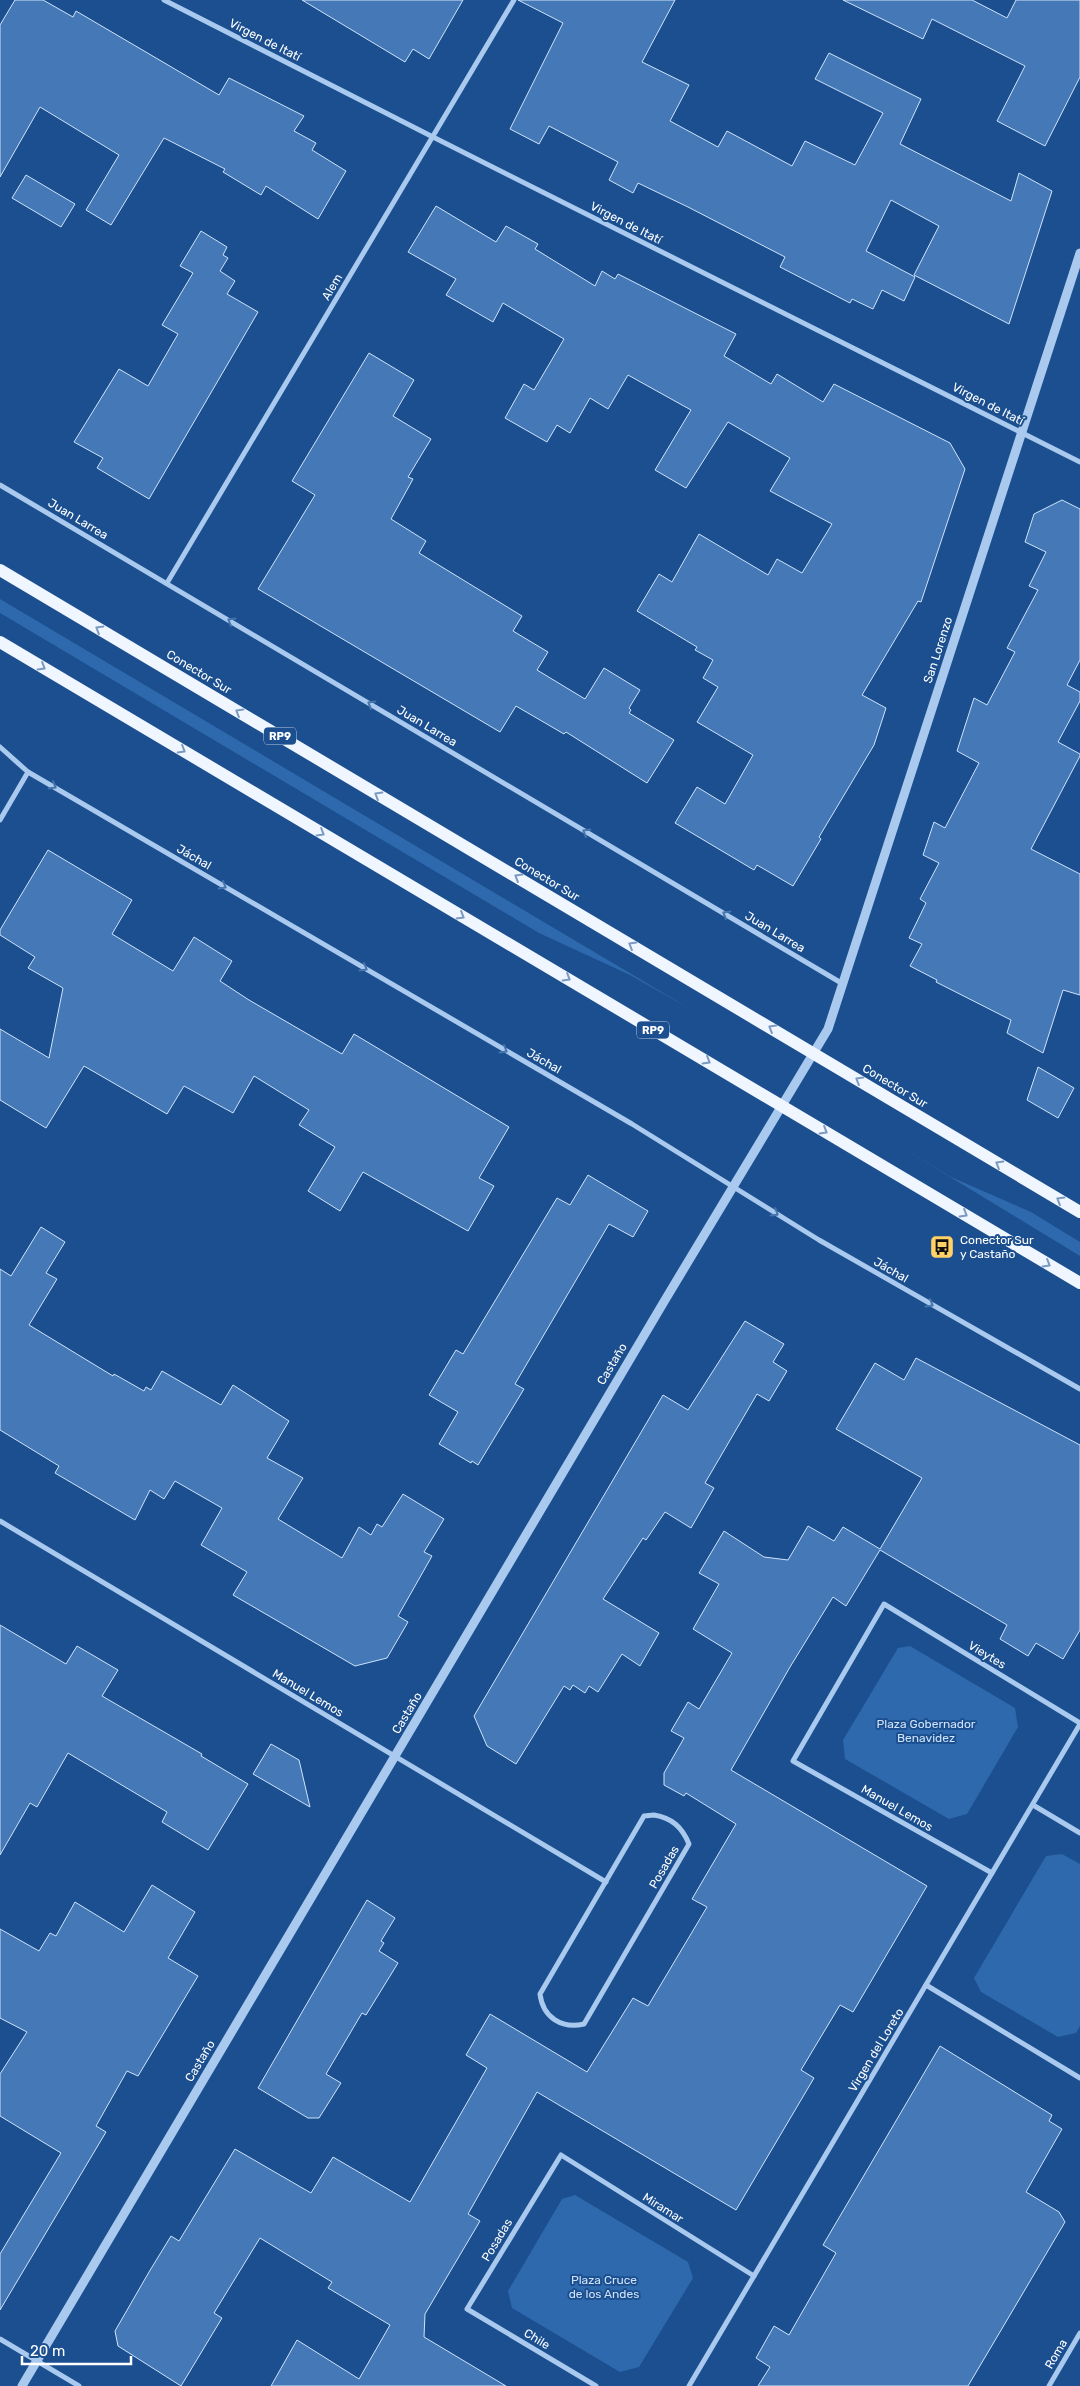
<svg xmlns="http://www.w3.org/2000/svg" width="1080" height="2386" font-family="Rubik,sans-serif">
  <rect width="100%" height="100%" fill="#1b4f8f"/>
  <g fill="#2e69ad">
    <path d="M0,599l692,411 -62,-35 -91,-42 -539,-320z"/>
    <path d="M886,1138l65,39 80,35 49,30v14z"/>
    <path d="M910,1646l105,62 3,19 -51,87 -18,5 -104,-60 -2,-19 55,-92z"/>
    <path d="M1062,1854l18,10v162l-4,7 -18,4 -77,-45 -7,-14 72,-122z"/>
    <path d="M575,2195l113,67 5,16 -54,89 -19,5 -108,-64 -4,-17 54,-92z"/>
  </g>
  <g fill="#4478b7" stroke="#cfe3fa">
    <path d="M15,0h28l30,17 3,-6 143,84 10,-17 75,38 -10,15 22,12 -4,7 34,21 -28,48 -52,-33 -5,9 -38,-23 2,-3 -61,-31 -53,87 -25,-15 33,-55 -79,-48 -40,70v-152z"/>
    <path d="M302,0h161l-34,59 -16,-10 -8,13z"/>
    <path d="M518,0h157l-33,62 47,23 -19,36 48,26 9,-16 65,35 13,-25 50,24 28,-52 -68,-34 14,-26 92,46 -21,45 111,57 8,-28 33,18 -43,133 -95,-49 25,-49 -48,-26 -25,51 49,26 -11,24 -22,-11 -9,19 -21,-10 -2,4 -70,-36 5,-10 -97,-50 -50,-24 -5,10 -24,-13 9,-18 -69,-36 -10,18 -29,-15 53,-106z"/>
    <path d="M843,0h129l35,18 9,-18h64v77l-35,69 -48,-25 28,-55 -93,-47 -9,20z"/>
    <path d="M26,175l49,29 -14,23 -49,-29z"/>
    <path d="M436,206l60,36 10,-16 32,18 -3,5 60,37 7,-15 13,8 3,-5 118,60 -12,22 47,28 6,-10 46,28 11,-18 116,59 15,26 -44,133 -3,-1 -56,94 24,13 -12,37 -55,92 2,2 -28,47 -36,-21 -3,5 -79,-47 22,-36 28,17 28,-49 -56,-33 21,-35 -15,-9 10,-18 -18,-10 2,-3 -60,-36 22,-37 13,8 27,-48 69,41 9,-16 25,14 30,-49 -62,-33 20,-33 -62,-36 -42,66 -31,-18 36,-60 -63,-35 -20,34 -18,-11 -20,35 -13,-8 -10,17 -42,-24 19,-34 10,6 30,-51 -61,-36 -10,19 -47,-27 10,-16 -48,-27z"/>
    <path d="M201,231l26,16 -4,8 5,3 -8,13 15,10 -8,13 31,18 -109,187 -52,-31 6,-10 -29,-16 45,-73 29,17 30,-52 -16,-9 31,-52 -13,-7z"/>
    <path d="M369,353l45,27 -21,36 38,23 -23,38 5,2 -22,40 35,22 -7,12 103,63 -9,15 35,21 -11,18 48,29 19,-31 36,22 -11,18 2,2 -2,3 45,27 -27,43 -81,-51 -2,2 -48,-28 -16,26 -242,-143 57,-94 -23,-14z"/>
    <path d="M1062,500l18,9v151l-13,25 13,7v9l-22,41 22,12v2l-49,93 49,25v121l-17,-5 -20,63 -36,-20 4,-13 -75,-38 1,-2 -27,-14 12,-22 -13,-6 17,-35 -6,-4 19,-36 -16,-8 11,-33 11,6 34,-65 -22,-12 17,-53 13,7 28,-53 -8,-4 31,-58 -9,-4 17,-34 -21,-10 9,-28z"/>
    <path d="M48,850l84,50 -20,34 61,37 21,-34 38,24 -12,20 29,19 93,54 12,-20 155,93 -30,51 15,8 -26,45 -105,-59 -23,39 -32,-20 27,-44 -36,-22 10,-15 -55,-34 -21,37 -49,-27 -17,28 -83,-48 -38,62 -46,-28v-71l49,29 14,-70 -35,-20 7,-11 -35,-22v-5z"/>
    <path d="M1038,1067l36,21 -16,30 -31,-18z"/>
    <path d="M588,1175l60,36 -15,26 -24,-13 -94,160 9,5 -46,76 -6,-4 -1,2 -32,-19 19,-32 -29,-17 27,-45 7,4 94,-156 13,7z"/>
    <path d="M41,1227l24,15 -19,31 11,6 -28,46 84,51 1,-2 30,17 2,-4 5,3 11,-19 59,34 12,-20 56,36 -22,37 36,20 -25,41 64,39 17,-31 12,8 6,-11 5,3 21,-33 41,25 -20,33 8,4 -34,60 10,6 -21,36 -32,8 -122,-71 14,-23 -46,-27 21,-37 -47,-27 -11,18 -14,-9 -15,30 -80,-47 4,-7 -59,-36v-161l11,7z"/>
    <path d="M745,1321l39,23 -11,18 14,9 -18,30 -12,-7 -52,89 9,5 -23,40 -26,-16 -19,28 -3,-2 -40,61 56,34 -19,33 -18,-12 -24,38 -9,-6 -4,7 -12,-8 -3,5 -6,-4 -48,78 -29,-18 -13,-30 189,-321 25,15z"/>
    <path d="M916,1358l164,87v185l-17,29 -27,-16 -8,13 -28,-17 7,-14 -127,-75 -34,56 -13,-9 -43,70 -59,103 196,116 -74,126 -13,-7 -39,65 13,8 -78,132 -199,-118 -69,122 12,7 -55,93 -1,23 82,49h-235l26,-46 62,39 31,-54 -62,-37 4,-6 -72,-44 -46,75 8,5 -41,68 -63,-40 -3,-15 34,-59 22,-36 8,5 56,-92 76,44 22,-36 77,45 77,-134 -21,-13 24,-41 97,58 46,-74 15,8 59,-99 -15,-8 44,-75 -50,-31 -2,3 -20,-11v-12l20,-35 -13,-7 17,-29 11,7 33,-56 -39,-24 26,-45 -20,-11 25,-42 40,26 24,3 20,-34 26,15 9,-14 37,22 42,-71 -86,-49 39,-66 29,17z"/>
    <path d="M0,1625l66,39 11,-18 41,24 -16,26 100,58 -1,2 47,28 -40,66 -46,-28 5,-10 -99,-59 -31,54 -7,-4 -30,52z"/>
    <path d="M271,1744l28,16 11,47 -57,-33z"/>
    <path d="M152,1885l43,27 -27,46 30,18 -60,100 -11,-5 -31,55 10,6 -106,178v-56l61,-101 -61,-37v-42l27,-42 -27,-14v-89l39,22 11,-18 6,3 19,-34 49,30z"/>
    <path d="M367,1900l28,18 -14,23 3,2 -5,8 19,12 -32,52 -4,-2 -36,61 15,9 -22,35h-11l-50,-30z"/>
    <path d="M940,2046l112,69 -3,6 13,8 -36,63 33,20 6,10 -97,164h-210l12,-19 -14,-9 18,-32 15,9 47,-82 -13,-8z"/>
  </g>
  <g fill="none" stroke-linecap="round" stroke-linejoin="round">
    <g stroke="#a9c9ee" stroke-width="5">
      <path d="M164,0l269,137 647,325"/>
      <path d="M0,485l843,499"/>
      <path d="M167,583l347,-583"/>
      <path d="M0,747l28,25 604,352 187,116 261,149"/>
      <path d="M0,820l28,-48"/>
      <path d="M0,1521l606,361"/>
      <path d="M1033,1805l47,28"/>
      <path d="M654,1815c18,3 28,12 35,29l-105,180c-22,5 -41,-6 -44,-30l104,-178z"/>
      <path d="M992,1873l-199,-112 91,-157 196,119"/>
      <path d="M926,1985l154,93"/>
      <path d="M0,2339l79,47"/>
      <path d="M596,2386l-129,-77 94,-154 193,121"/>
      <path d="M689,2386l391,-662"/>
      <path d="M1049,2386l31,-53"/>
    </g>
    <path stroke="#a9c9ee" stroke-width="9" d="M22,2386l643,-1086 163,-271 252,-776"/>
    <g stroke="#f0f6ff" stroke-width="12">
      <path d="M0,570l1080,642"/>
      <path d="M0,642l1080,641"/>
    </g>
  </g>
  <defs><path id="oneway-chevron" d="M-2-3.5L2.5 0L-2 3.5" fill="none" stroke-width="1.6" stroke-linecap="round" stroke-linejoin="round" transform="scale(1.25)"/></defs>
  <g stroke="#4674ac">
    <use href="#oneway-chevron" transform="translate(231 621) rotate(-149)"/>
    <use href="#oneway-chevron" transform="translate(371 704) rotate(-149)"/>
    <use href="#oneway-chevron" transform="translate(53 786) rotate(30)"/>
    <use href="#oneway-chevron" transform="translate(586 832) rotate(-149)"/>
    <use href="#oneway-chevron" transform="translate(223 886) rotate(30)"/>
    <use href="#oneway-chevron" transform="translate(726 914) rotate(-149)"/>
    <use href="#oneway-chevron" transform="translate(364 968) rotate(30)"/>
    <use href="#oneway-chevron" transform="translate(504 1050) rotate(30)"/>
    <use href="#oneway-chevron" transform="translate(775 1213) rotate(32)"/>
    <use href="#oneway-chevron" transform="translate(930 1304) rotate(30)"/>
  </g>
  <g stroke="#7b9ac1">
    <use href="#oneway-chevron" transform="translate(99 629) rotate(-149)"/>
    <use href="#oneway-chevron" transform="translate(42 667) rotate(31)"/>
    <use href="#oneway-chevron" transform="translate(239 712) rotate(-149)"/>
    <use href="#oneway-chevron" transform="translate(182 750) rotate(31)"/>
    <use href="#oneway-chevron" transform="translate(378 795) rotate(-149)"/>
    <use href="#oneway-chevron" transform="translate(321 833) rotate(31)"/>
    <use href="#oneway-chevron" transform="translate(518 877) rotate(-149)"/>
    <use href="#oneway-chevron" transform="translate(461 916) rotate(31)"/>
    <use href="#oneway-chevron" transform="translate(632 945) rotate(-149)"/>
    <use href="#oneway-chevron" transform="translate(567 978) rotate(31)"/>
    <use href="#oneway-chevron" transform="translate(772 1028) rotate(-149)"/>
    <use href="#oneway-chevron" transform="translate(707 1061) rotate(31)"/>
    <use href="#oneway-chevron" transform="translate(859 1080) rotate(-149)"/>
    <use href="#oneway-chevron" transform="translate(824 1131) rotate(31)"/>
    <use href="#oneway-chevron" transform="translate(999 1164) rotate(-149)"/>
    <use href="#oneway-chevron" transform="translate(1060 1200) rotate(-149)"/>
    <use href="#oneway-chevron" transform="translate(964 1214) rotate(31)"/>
    <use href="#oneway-chevron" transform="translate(1047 1264) rotate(31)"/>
  </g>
  <defs>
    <symbol id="bus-square" viewBox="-11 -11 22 22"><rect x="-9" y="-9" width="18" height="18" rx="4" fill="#ffd166" stroke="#1b4f8f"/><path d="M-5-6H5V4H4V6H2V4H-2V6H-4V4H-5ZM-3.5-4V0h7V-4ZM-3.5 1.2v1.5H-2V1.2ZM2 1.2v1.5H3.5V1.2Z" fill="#111"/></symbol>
  </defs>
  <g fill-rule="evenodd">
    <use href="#bus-square" x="928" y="1233" width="28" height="28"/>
  </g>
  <g text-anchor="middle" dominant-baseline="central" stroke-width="4" stroke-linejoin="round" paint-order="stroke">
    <g fill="#1b4f8f" stroke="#bbcadd" stroke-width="1">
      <rect x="264" y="727.5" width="32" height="17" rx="4"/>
      <rect x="637" y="1021.5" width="32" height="17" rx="4"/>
    </g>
    <g font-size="11" font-weight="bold" fill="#fff">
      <text x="280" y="736">RP9</text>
      <text x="653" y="1030">RP9</text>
    </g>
    <g font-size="12" fill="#fff" stroke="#1b4f8f">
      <text transform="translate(265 40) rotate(27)">Virgen de Itatí</text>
      <text transform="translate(626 223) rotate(27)">Virgen de Itatí</text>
      <text transform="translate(332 287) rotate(-59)">Alem</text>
      <text transform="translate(988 404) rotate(27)">Virgen de Itatí</text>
      <text transform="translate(78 519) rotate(31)">Juan Larrea</text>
      <text transform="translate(938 650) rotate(-72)">San Lorenzo</text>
      <text transform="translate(199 672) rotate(31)">Conector Sur</text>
      <text transform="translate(427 726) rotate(31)">Juan Larrea</text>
      <text transform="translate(194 857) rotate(30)">Jáchal</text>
      <text transform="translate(547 879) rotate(31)">Conector Sur</text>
      <text transform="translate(775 932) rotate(31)">Juan Larrea</text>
      <text transform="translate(544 1061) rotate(30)">Jáchal</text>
      <text transform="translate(895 1086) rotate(31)">Conector Sur</text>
      <text transform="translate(891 1270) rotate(30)">Jáchal</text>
      <text transform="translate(612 1364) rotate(-59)">Castaño</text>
      <text transform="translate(987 1655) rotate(31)">Vieytes</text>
      <text transform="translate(308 1693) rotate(31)">Manuel Lemos</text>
      <text transform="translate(407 1713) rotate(-59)">Castaño</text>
      <text transform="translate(897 1808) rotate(30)">Manuel Lemos</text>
      <text transform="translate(664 1867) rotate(-60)">Posadas</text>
      <text transform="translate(876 2050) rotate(-59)">Virgen del Loreto</text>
      <text transform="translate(200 2061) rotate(-59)">Castaño</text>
      <text transform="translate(663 2208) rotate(32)">Miramar</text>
      <text transform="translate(497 2240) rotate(-59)">Posadas</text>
      <text transform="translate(537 2339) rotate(31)">Chile</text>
      <text transform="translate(1056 2354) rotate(-60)">Roma</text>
    </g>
    <g font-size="12" fill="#fff" stroke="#1b4f8f" text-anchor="start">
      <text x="960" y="1240">Conector Sur<tspan x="960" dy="14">y Castaño</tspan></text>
    </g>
    <g font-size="12" fill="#cfe3fa" stroke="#1b4f8f">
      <text x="926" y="1724">Plaza Gobernador<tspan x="926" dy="14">Benavidez</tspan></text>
      <text x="604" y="2280">Plaza Cruce<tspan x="604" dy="14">de los Andes</tspan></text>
    </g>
  </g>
  <path d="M22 2356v8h109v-8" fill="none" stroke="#ffffff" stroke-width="2.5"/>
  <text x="30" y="2356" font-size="15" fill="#ffffff" stroke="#1b4f8f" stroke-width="4" paint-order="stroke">20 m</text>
</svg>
